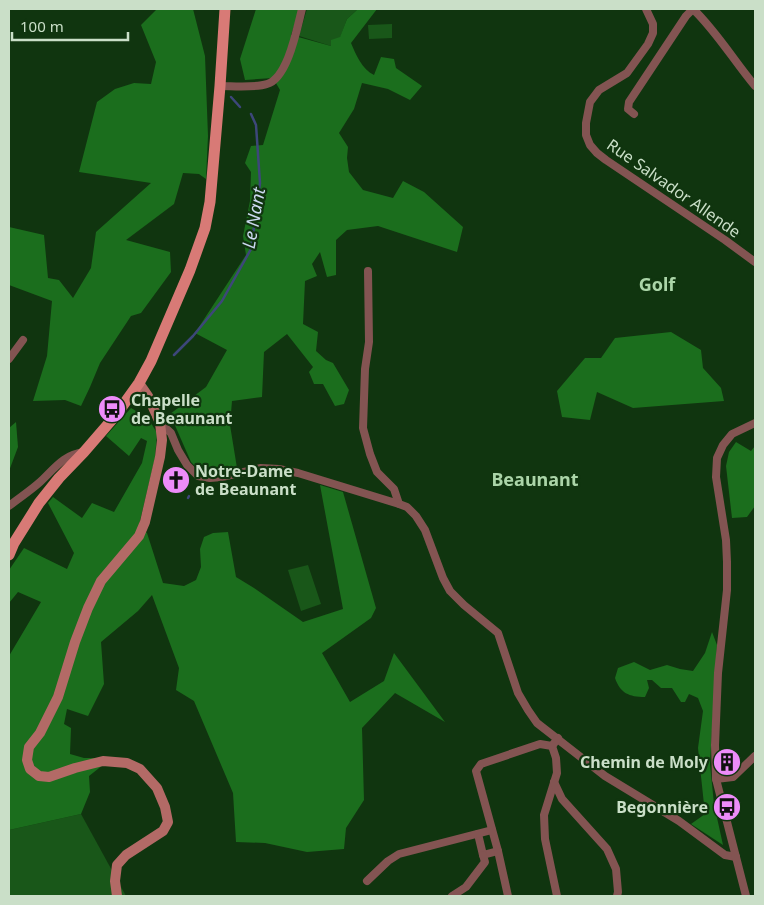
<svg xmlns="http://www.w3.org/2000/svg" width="764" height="905" font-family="'Noto Sans',sans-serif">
  <rect width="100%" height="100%" fill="#10350f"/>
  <g fill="#195719">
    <path d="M307,9h51l-11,10 -7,19 -9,8 -32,-10z"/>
    <path d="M392,24v14l-23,1 -1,-14z"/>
    <path d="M308,565l13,39 -20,7 -13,-41z"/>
    <path d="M81,814l45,82h-117v-66z"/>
  </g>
  <g fill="#1b6e1d">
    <path d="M157,9h36l12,47 3,80 -2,43 -7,-5 -16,-1 -9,31 -48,36 44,12 1,20 -30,41 -10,3 -31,47 -10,24 -9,19 -16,-6 -32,1 14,-45 5,-55 -43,-16v-58l35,8 4,43 11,2 14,18 18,-30 5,-36 55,-49 -72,-11 18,-70 18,-13 19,-6 17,1 5,-22 -15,-37z"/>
    <path d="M256,9h44l-9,26 40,11v-6l9,-3 7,-18 11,-10h19l-26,34c5,12 11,26 23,32l7,-18 13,2 2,9 26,18 -12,14 -22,-11 -26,-6 -8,26 -15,24 9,14 -1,11 2,14 14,18 30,8 10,-17 21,11 39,35 -6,25 -79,-26 -31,4 -11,10v35l-9,2 -7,-25 -8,12 5,12 -12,5 -2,43 15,8 -2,19 10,9 7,3 16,27 -5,14 -9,2 -12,-22h-9l-5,-12 4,-5 -26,-33 -23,18 -2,45 -30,4 -2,24 7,43 -11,4 -12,1 -8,-7 -7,4 -8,-8 -21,-48 36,-27 21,-37 -32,-17 51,-78 -3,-19 7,-35 1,-29 -6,-9 6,-17 12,-1 17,-55 -7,-12 -28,2 -5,-21z"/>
    <path d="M671,332l30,18 2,18 18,20 3,13 -91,7 -36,-16 -7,28 -28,-3 -5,-26 28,-33h16l14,-20z"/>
    <path d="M131,408l17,10 9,15 -2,25 -16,67 8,8 16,50 21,3 12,-6 5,-13 -1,-18 4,-12 9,-4 15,-1 8,45 18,11 49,34 40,-13 -23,-124 23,7 33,116 -5,10 -49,35 28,49 34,-21 10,-28 51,69 -50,-29 -33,35 2,72 -18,28 -2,21 -37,3 -42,-9 -29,-1 -3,-49 -39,-92 -18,-11 3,-22 -27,-73 -14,16 -37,31 3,42 -16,32 -21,-7 -3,15 7,4 -1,26 14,4h12l7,7 -14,11 1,16 -9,22 -72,16v-174l32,-54 -23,-10 -9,11v-33l15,-22 43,21 7,-16 -26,-50 5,-6 29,21 10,-15 22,9 28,-49 5,-22 -6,-3 -12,18 -23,-20z"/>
    <path d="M16,422l2,25 -9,24v-43z"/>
    <path d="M736,442l15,9 4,-5v60l-8,11 -15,1 -6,-52 3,-14z"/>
    <path d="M712,632l5,13 -7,119 4,40 9,41 -32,-21 14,-10 -7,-66 5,-37 -5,-13 -9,-4 -4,8h-4l-9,-14h-11l-9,-8h-5l2,8 -4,9c-16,0 -25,-4 -30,-19l3,-10 16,-6 16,8 17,-5 13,4 13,2 12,-18z"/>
  </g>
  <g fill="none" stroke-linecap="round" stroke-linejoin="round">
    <g stroke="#3d477a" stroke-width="2.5">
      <path d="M231,97l9,10"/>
      <path d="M174,355l19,-19 29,-35 29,-52 9,-66 -4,-58 -5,-11"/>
      <path d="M188,498l1,-2"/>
    </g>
    <g stroke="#835452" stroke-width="8">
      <path d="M646,9l7,15v9l-5,11 -21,29 -28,17 -9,12 -4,21v12l4,10 7,8 9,7 119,80 30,22"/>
      <path d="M693,9c24,23 41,52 62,77"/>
      <path d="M220,86c13,0 36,2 47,-2 21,-6 30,-56 35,-75"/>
      <path d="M634,114l-6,-5 1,-7 57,-86 7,-7"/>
      <path d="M368,271l1,71 -4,27 -2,59 7,26 7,18 17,17 5,15"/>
      <path d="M9,359l14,-19"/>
      <path d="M160,423l11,10 7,17 9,15 11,11 12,2 12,-1 39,-9 18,1 19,4 101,31 8,3 9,9 9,14 18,48 7,13 14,14 34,28 20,60 10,17 9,13 68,53 74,45 46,34 11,2"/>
      <path d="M9,506c10,-8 21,-15 31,-24 15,-14 23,-27 44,-30"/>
      <path d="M552,746l4,12 1,15 -13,42 1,24 12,57"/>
      <path d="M716,779l17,-2 22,-21"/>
      <path d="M554,782l8,17 45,50 9,20 2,23 -1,4"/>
      <path d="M478,834l5,21 15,-4"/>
      <path d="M367,881l21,-20 11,-7 93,-24"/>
      <path d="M452,896l14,-9 19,-25 -2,-7"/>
      <path d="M508,896l-10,-45 -22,-80 5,-7 59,-20 12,2 6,-8"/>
      <path d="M746,896l-30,-117 -1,-34 3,-72 9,-83v-28l-1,-22 -10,-63 1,-19 6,-13 9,-11 23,-11"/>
    </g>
    <path stroke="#b36a66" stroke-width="10" d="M117,896l-2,-15 2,-16 9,-10 37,-24 5,-9 -3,-15 -8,-19 -17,-19 -13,-6 -24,-2 -28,7 -26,9 -10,-1 -9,-7 -3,-9 2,-13 11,-14 18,-36 17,-55 13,-34 13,-27 38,-45 6,-14 15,-65 2,-17 -2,-17 -12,-27 -9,-13"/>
    <path stroke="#d87a76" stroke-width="11" d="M9,555l5,-12 25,-40 20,-25 25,-26 32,-37 23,-32 12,-22 39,-91 15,-42 5,-26 10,-116 5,-77"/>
  </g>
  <defs>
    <symbol id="bus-disc" viewBox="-11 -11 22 22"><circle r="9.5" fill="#ed8cf9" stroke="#10350f"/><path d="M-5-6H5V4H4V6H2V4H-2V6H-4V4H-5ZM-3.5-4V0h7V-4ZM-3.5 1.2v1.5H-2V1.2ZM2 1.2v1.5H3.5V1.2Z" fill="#111"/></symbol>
    <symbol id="church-disc" viewBox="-11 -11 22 22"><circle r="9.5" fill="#ed8cf9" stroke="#10350f"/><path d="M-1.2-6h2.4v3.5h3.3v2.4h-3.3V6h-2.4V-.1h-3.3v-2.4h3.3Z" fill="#111"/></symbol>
    <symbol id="building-disc" viewBox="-11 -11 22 22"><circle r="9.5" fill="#ed8cf9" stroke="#10350f"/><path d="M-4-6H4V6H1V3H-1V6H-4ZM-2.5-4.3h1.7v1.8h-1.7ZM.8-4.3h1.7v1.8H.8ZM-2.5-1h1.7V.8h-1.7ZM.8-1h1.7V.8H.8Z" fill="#111"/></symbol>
  </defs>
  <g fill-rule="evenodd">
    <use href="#bus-disc" x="96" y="393" width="32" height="32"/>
    <use href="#church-disc" x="160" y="464" width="32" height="32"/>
    <use href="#building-disc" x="711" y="746" width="32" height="32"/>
    <use href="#bus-disc" x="711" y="791" width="32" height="32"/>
  </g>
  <g text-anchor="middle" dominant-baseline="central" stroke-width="4.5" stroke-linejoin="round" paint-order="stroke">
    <g font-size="16" fill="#cadfc8" stroke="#10350f">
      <text transform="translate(674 188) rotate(35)">Rue Salvador Allende</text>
    </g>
    <g font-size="16" font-weight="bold" fill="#cadfc8" stroke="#10350f" text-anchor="start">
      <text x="131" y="400">Chapelle<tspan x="131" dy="18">de Beaunant</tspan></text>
      <text x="195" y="471">Notre-Dame<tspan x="195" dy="18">de Beaunant</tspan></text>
      <text x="708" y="762" text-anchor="end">Chemin de Moly</text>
      <text x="708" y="807" text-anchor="end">Begonnière</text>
    </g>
    <g font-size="18" font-style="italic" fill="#ccd8ef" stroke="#10350f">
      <text transform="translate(253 218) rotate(-80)">Le Nant</text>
    </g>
    <g font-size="18" font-weight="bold" fill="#abd5a8" stroke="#10350f">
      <text x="657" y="284">Golf</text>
      <text x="535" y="479">Beaunant</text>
    </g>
  </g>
  <rect width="764" height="905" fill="none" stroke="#cadfc8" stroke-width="20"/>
  <path d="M12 32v8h116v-8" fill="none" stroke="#cadfc8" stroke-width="2.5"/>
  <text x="20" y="32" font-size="15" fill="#cadfc8" stroke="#10350f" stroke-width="4" paint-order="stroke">100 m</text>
</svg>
